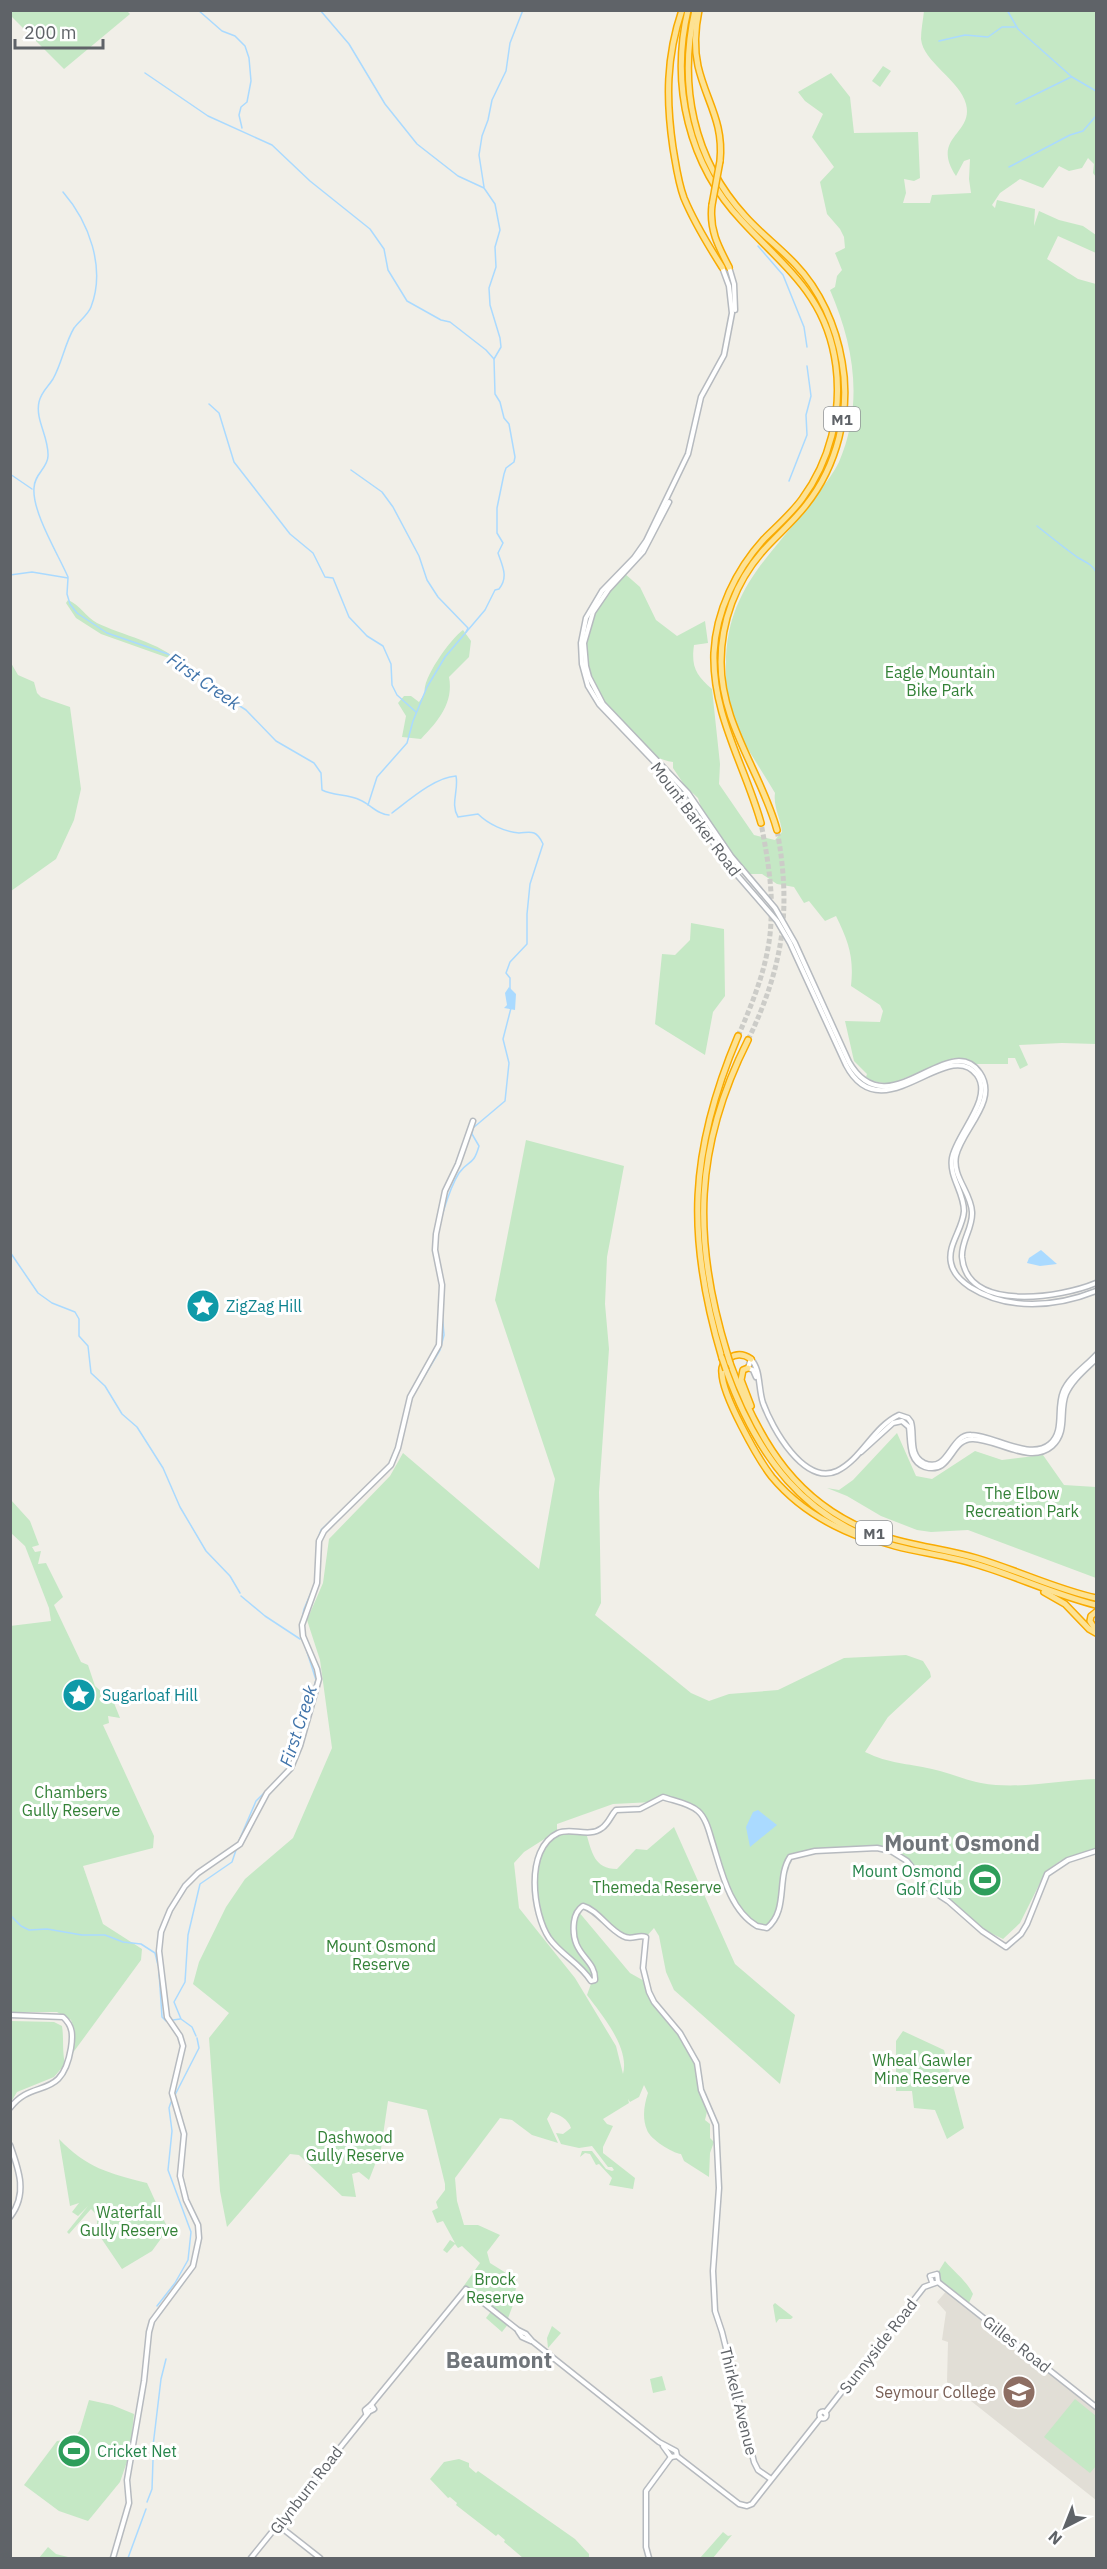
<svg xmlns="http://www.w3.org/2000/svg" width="1107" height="2569" font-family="'IBM Plex Sans',sans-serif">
  <rect width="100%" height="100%" fill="#f1efe8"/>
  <path fill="#e1ded6" d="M948,2289l148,118v93l-149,-118 1,-40 -6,-2 4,-28 -9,-10z"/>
  <g fill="#c5e8c5">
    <path d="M126,10l4,4 -66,55 -53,-53v-5z"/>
    <path d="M924,11h172v166l-3,-4 1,-9 -6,-6 -6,10 -13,3 -10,-5 -16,22 -23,-9 -20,14 -8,12 3,3 2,-8 38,9 -1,17 5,-15 20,9 24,6 13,9v18l-38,-17 -11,23 31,20 18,5v760l-34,-1 -43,2 9,20 -8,4 -5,-11h-7v6h-32l-22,-6 -64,26 -18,-3 -6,-4 1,-3 -13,-13 -9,-40 35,1 3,-11 -3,-6 -29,-19c3,-29 -2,-43 -15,-70l-11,5 -16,-20 -5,2 -10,-16 -17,-3 -15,-10h-12l-12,-10 -34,-48 -6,-18 -13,-12 -12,-18v-6c-25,-4 -30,-17 -47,-34 -31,-33 -55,-68 -34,-115 7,-14 22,-28 32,-40l16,14 16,33 21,16 28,-15 3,22 -14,2c-3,22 2,30 18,44l8,75 -1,20 35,51 21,5 7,-8c-1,-13 -9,-25 -7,-39 -14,-24 -32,-49 -43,-75 -6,-14 -6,-34 -6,-49 -2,-83 50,-116 93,-177 7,-9 15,-20 20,-30 25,-59 15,-116 -9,-172l5,-3 2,-11 5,-6 -7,-17 10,-5 -1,-11 -4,-8 -13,-15 -7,-32 14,-15 -22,-30 11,-23 -18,-13 -7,-9 33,-19 19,24 4,36 64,-1 2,46 -6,3 -10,-2 2,14 -3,10h27l2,-8 39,-2 -2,-14 1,-20 -6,2 -8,15c-26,-39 18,-42 10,-72 -6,-24 -43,-42 -45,-65 0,-9 2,-19 3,-28z"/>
    <path d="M883,66l8,5 -11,16 -8,-6z"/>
    <path d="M68,600c11,4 18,17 29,23 22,11 67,21 80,38l-76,-27 -25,-16 -10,-15z"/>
    <path d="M463,630l8,11 -2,16 -20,20c5,26 -11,44 -28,62l-19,-2 4,-21 -8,-13 6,-7h7l8,6 6,-9c-4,-13 26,-55 38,-63z"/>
    <path d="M11,663l7,12 16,7 3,11 4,4 29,10 11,82 -7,31 -18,39 -45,32z"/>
    <path d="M691,923l33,6 1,67 -12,16 -8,43 -50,-31 7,-70 13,1 15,-15z"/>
    <path d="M526,1140l98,26 -17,91 -2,47 4,45 -10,143 2,111 -6,12 96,78 18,8 20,-7 49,-4 66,-32 62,-3 17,6 7,11 1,5 -43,40 -23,35c25,12 41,11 67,17 16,3 32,11 49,14 38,7 77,-3 115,-4v69l-36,13 -14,10 -26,52 -17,16 -27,-13 -28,-25 -20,-13 -21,-27 -23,-12 -69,2 -19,4 -8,5 -8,46 -10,20h-13l-19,-19 -11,-20 -18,-57 -12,-20 -34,-13 -10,5 -40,2 -56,20v7l-33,21 -10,11 5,45 56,70 41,68 7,28c7,-26 -21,-59 -36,-79l5,-14c-11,-10 -24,-20 -34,-32 -18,-21 -30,-64 -19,-91 4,-11 12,-18 20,-25h27c6,19 8,36 31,36l19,-20 11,1 27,-23 61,137 60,51 -15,69 -106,-94 -8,-18 -7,-36 -5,-8 -8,9 -24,-1 -36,-30 -8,5 52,62 16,9c10,29 36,51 50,79 4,8 3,19 5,28 4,16 9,12 4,31l5,4v14l4,4 -4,11 -1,24 -25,-16 -3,-7c-9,-1 -31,-15 -34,-24 -5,-12 -3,-25 1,-37l-4,-8 -5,12 -9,5 -2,-3 1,4 -26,16 4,5 6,2 -10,21v6l32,25 -2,11 -24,-4 3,-7 -13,-14 -3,1 -6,-11 -5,-1 -5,4 2,-6h10l14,18 6,2 2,-1 -2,-3h-4l-16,-21 -13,2 -18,-4 -5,-11 7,1 8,-6c-3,-9 -11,-13 -20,-16l-4,7 11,24 -26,-8 -20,-15 -12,-2 -45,60 2,23 7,24h14l22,10 -13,17 3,11 27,17 -3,22 -7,19 2,2 -7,9 -16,-14 6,-8 -29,-23 17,-24 -18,-17 -4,2 -3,-4 -8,9 -4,-3 7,-10 5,3 -12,-22 -6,2 -5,-12 6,-3 -2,-6 9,-12v-6l-18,-74 -39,-9 -7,48 -12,31 -10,-8 -7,2 4,23 -14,-1 -43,-41 -9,-1 -63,73 -7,-36 -11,-153 20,-25 -36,-29 6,-22 27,-55 19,-28 48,-41 39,-90 -12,-88 -13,-40 16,-37 6,-44 61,-63 13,-23 136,116 16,-90 -60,-179z"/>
    <path d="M897,1433l19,43 16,3 43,-28 27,9 41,-5 21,30 32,2v91l-128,-48 -37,2 -14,-2 -36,-14 -34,-20 -20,-8 12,2 14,-10z"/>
    <path d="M11,1500l19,21 9,24 -7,2 3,5 6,-1 -3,13 8,-1 17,34 -9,8 27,57 7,3 7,21 19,17 6,15 -12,-2 1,7 -6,2 51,111 -1,12 -70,18 20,58 39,25 -1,11 -69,94 3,-23 -4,-11 -14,-8h-46l-1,-386 41,-5 -2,-13 -24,-62 -14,-13z"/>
    <path d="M11,2021l43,1 8,4c2,13 0,24 3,38l-11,13 -37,15 -6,10z"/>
    <path d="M903,2031l41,19 20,78 -17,11 -12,-29 -21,-2 -2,-17h-16v-50z"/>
    <path d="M59,2139c28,29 49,34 88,44l21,46 -16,22 -30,18 -25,-37v-17l-6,-6 -22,25 -2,-2 21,-26 -10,10 -6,-4 7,-9 -9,3z"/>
    <path d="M945,2261c10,12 21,19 28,33l-5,11 -30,-23 -1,-8z"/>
    <path d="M775,2303l18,14 -2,2h-12l-3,4 -3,-18z"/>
    <path d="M552,2326l9,7 -13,15 -1,-10z"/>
    <path d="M662,2376l4,14 -13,3 -3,-14z"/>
    <path d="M1075,2399l21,17v50l-6,7 -46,-36z"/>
    <path d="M89,2400l23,5 22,9 -4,39 -10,29 -32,39 -29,-10 -35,-26 33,-44 17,-2 6,-9z"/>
    <path d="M459,2459l10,4v4l7,6 2,-2 97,68 14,15v4h-66l-19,-16 1,-2 -7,-6 -2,2 -40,-31 1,-2 -7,-6 -2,1 -18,-19 14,-17z"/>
    <path d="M723,2532l5,4 4,-1 -19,23h-13z"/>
    <path d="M48,2547l8,7 16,4h-33z"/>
  </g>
  <g fill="#aadaff">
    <path d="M509,987l7,7 -1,16 -11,-2 3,-3 -2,-12z"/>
    <path d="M1041,1250l16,14 -17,2 -13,-3 2,-5z"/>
    <path d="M758,1810l19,15 -27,22 -4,-20 7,-15z"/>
  </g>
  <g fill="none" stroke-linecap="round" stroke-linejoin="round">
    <g stroke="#aadaff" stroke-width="1.5">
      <path d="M198,10l24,21 13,5 10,10 4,12 2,23 -4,21 -6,5 -2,8 3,13"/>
      <path d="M320,10l29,34 36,60 32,40 41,32 26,12 11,16 5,26 -5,17 1,20 -7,21 1,17 10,33 1,9 -7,12"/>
      <path d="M1007,10l11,19 54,48 24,14"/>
      <path d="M939,41l26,-6 23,2 14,-10h13"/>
      <path d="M145,73l63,43 64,29 38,36 60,48 14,20 4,21 19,31 34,19 9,2 36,28 8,9 1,35 5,8 4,16 5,6 6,33 -1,5 -8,6 -2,6 -7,34v25l6,10 -5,10c4,12 11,24 1,36l-4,1 -10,20 -40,47 -18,30 -14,34 -6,22 -30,34 -9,28"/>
      <path d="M1016,104l55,-27"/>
      <path d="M1009,167l61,-32 13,-4 13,-15"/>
      <path d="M484,187l-5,-32 3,-19 6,-16 4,-20 14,-29 4,-28 13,-33"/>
      <path d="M63,192c26,30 43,76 28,115 -3,8 -12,14 -17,21 -9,15 -12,35 -21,51 -5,8 -12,13 -14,23 -4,18 10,35 9,54 0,12 -14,18 -14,32 -2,24 24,66 34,89"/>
      <path d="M758,246l25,29 21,52 3,20"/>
      <path d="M209,404l10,9 15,49 56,72 23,19 12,24 8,1 16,39 18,19 16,10 8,18 1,21 5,10 19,17"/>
      <path d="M351,470l31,22 11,15 26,49 8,24 11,17 30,31 -2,4"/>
      <path d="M10,474l22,15"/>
      <path d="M789,481l18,-46 -1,-20 5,-19 -4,-30"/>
      <path d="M1037,526c14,11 26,21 40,31 8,5 15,7 19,15"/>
      <path d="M10,575l22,-3 36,6 -1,16 3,10 7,9 30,20 61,21 47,36 31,20 30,31 38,22 7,10 1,17c12,6 26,4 38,10 10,4 18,15 29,15"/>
      <path d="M392,813c16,-12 43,-36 64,-37 3,14 -6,28 2,41l20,-3c10,10 27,18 41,19 5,0 10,-2 15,0 5,2 7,7 9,11l-13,40 -3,30v30l-17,18 -4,11 4,5v11"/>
      <path d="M441,1219c5,-16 9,-32 18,-46 10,-14 14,-6 20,-27l-7,-12 1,-6 32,-27 4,-38 -6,-24 8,-31"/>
      <path d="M10,1252l28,41 14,10 23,9 4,7v17l9,10 3,27 14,13 17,28 15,13 26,41 17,39 26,44 24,25 10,17"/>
      <path d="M416,1390l24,-40 4,-15 -2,-23"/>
      <path d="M316,1557l1,-15 4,-12 41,-39"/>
      <path d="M241,1596l24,20 35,23"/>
      <path d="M286,1771l10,-25 20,-66 -16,-50 4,-21 9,-21"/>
      <path d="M238,1843l18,-42 22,-22"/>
      <path d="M10,1915l11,11 8,4 18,-1 35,6h23l18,7 18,2 14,9 3,12"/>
      <path d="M159,1972l3,45 4,4 14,-2"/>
      <path d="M196,2036l-4,-9 -11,-8 -7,-17 11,-20 3,-47 12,-51 32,-22 4,-12"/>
      <path d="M175,2095l24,-47 -2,-10"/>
      <path d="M157,2306l18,-23 13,-23 3,-28 -23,-62 4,-39 -3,-23 2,-6"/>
      <path d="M153,2446l8,-67 5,-20"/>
      <path d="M147,2502l5,-13 1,-29"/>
      <path d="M128,2558l18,-49"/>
    </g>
    <g stroke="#ccccc8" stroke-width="5" stroke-dasharray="5 2.5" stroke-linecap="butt">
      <path d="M738,1036c16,-36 32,-76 33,-116 2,-33 -4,-65 -10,-97"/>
      <path d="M748,1040c35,-73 44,-130 29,-210"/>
    </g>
    <defs>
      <g id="secondary">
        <path d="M722,267l7,19 3,27 -8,42 -23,42 -13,57 -42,87 -12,17 -32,33 -16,27 -5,25 1,21 6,22 11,18 65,68 67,96 46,53 13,22 56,122c36,69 102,-30 131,10 17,24 -21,59 -25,83 -3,19 12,34 12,53 -1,18 -17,34 -13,52 2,11 10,18 19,24 38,24 86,20 126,4"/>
        <path d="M729,267l5,17 1,26"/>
        <path d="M669,502l-26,50 -35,38 -15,22 -9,31 2,23 3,11 14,27 85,89 43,63 44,52 20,35 54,119c39,68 100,-34 131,11 19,28 -18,56 -24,83 -4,21 15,36 16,56 1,16 -11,29 -10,45 5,57 101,40 134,26"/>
        <path d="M751,1359c10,11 7,29 12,44 9,25 41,83 74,68 25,-12 36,-44 62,-56l9,3 3,4c4,13 -3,33 13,41 25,11 26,-29 47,-28 22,0 59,26 79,9 15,-13 6,-35 13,-52 6,-15 22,-25 33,-37"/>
        <path d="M751,1359l-3,9 5,2 3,7"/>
        <path d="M861,1452l32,-29 9,-2 7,6c2,15 -1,34 16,40 27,8 25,-29 48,-28 24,0 57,26 79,7 16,-14 7,-35 14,-52 6,-14 20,-25 30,-35"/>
        <path d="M10,2015l53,2c10,9 10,18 8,31 -9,54 -38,29 -61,60"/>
        <path d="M10,2145c9,25 18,49 0,72"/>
        <path d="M938,2282l158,125"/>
        <path d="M518,2331l4,6 9,4"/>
        <path d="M371,2405l95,-116 52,41 8,4 6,7 127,101 17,9 1,5 -6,1"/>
        <path d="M371,2405l3,4 -8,4 -1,-3z"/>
        <circle cx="823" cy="2415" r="3.5"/>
        <path d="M825,2413l99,-126 14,-5 -1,-8 -7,2 2,6"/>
        <path d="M663,2446l8,11"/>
        <path d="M677,2456l62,48 8,2 5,-2 69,-87"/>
        <path d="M771,2479l-13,-9 -4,-8 -32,-130 -7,-21 -2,-40 6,-83 -3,-63 -15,-35 -4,-27 -17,-30 -26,-31 -5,-10 -6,-24 3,-31c-8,-3 -15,4 -23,-1 -15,-7 -25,-26 -40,-30 -6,4 -8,9 -9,16 -4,34 22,36 21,58l-4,1c-11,-18 -30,-26 -42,-43 -16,-24 -25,-89 9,-105 13,-6 31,5 44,-5 7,-5 9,-13 14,-18l24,-1 23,-12c11,4 26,6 35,14 8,7 11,20 14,30 9,28 17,69 45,85l10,2c22,-18 9,-50 23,-71l25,-6 62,-3 14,3 16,10 21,27 20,13 34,30 24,16 15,-13 6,-10 20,-50 21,-14 28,-9"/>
        <path d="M278,2525l42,33"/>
        <path d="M113,2558l16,-55 -2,-23 17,-99 5,-49 3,-11 41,-55 6,-28 -1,-13 -12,-25 -6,-24 4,-42 -12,-41 11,-47 -3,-10 -13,-19 -8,-66 2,-19 9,-22 15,-24 13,-13 42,-29 27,-51 24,-25 9,-22 19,-67 -2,-10 -14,-33 -1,-11 15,-42 2,-42 5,-10 10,-10 57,-56 7,-17 12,-51 29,-52 3,-60 -7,-35 1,-16 9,-43 13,-27 15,-43"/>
        <path d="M251,2558l117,-145"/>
        <path d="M649,2558l-3,-11v-56l25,-34"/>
      </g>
      <g id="highway">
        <path d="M682,10c-16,47 -16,90 -9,138 3,17 5,34 11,50 10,24 24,47 38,69"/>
        <path d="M688,10c-18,76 1,155 54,211 44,48 85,75 94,145 6,47 -6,95 -34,133 -11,15 -25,27 -38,40 -28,31 -48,72 -50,114 -2,61 31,113 47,170"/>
        <path d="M695,10c-17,75 -2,149 50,206 15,17 34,31 50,48 25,26 41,62 47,98 9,49 -5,104 -36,143 -13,17 -30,31 -44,47 -26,30 -41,69 -41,110 0,62 40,110 56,168"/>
        <path d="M699,10c-4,19 -5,38 -1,56 8,35 26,56 22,95"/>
        <path d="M712,205c-3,24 6,41 17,62"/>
        <path d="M727,1353c-35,-114 -33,-206 21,-313"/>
        <path d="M722,1358c-36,-121 -33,-206 16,-322"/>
        <path d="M751,1359c-7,-5 -14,-6 -22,-1 -5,3 -8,9 -7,15 0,22 36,86 50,104 24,29 55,48 91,61"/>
        <path d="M730,1363c29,80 68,145 153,173 30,10 62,13 93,22 41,12 79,31 120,40"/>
        <path d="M748,1368l-5,2 -2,10 10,26"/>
        <path d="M726,1370c30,84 78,152 169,176 27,7 54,10 80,18 41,12 80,31 121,41"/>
        <path d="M1044,1592l21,12 24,25 7,4"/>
        <path d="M1095,1629l-5,-8 1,-5 5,-4"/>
      </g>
    </defs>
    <use href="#secondary" stroke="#b6babf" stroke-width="7"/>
    <use href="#highway" stroke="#f9ab00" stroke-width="8"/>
    <use href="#secondary" stroke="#fff" stroke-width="4"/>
    <use href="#highway" stroke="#fde293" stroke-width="5"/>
    <defs>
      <g id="highway-bridge">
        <path d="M712,205l8,-44"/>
        <path d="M727,1353l3,10"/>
        <path d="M722,1358l4,12"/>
      </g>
    </defs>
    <use href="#highway-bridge" stroke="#f9ab00" stroke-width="8" stroke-linecap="butt"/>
    <use href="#highway-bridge" stroke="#fde293" stroke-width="5"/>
  </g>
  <defs>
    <symbol id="sight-disc" viewBox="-11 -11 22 22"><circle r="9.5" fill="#0f9aa8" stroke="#fff"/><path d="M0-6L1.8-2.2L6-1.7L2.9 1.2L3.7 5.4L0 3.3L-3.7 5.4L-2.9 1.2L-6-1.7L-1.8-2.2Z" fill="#fff"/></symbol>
    <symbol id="stadium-disc" viewBox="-11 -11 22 22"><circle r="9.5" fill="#2e9e5b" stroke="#fff"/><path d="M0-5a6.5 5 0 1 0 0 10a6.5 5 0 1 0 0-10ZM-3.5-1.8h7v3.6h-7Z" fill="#fff"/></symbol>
    <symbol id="school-disc" viewBox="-11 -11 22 22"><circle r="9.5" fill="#8d6e63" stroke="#fff"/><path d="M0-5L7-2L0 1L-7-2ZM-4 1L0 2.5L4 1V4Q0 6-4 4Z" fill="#fff"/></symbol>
  </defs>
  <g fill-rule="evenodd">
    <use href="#sight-disc" x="184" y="1287" width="38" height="38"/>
    <use href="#sight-disc" x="60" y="1676" width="38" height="38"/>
    <use href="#stadium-disc" x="966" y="1861" width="38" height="38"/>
    <use href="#school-disc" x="1000" y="2373" width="38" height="38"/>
    <use href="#stadium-disc" x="55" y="2432" width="38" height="38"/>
  </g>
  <g text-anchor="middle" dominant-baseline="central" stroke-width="6" stroke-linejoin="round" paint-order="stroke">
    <g fill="#fff" stroke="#8f9295" stroke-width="1.5">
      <rect x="824" y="407" width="36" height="24" rx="4.5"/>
      <rect x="856" y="1521" width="36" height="24" rx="4.5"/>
    </g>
    <g font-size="15" font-weight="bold" fill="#5f6368">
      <text x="842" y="419">M1</text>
      <text x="874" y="1533">M1</text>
    </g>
    <g font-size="16" fill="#348238" stroke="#fff">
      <text x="940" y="672">Eagle Mountain<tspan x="940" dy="18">Bike Park</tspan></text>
      <text x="1022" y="1493">The Elbow<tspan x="1022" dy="18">Recreation Park</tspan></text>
      <text x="71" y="1792">Chambers<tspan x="71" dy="18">Gully Reserve</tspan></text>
      <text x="657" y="1887">Themeda Reserve</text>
      <text x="381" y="1946">Mount Osmond<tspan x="381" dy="18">Reserve</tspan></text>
      <text x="922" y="2060">Wheal Gawler<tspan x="922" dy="18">Mine Reserve</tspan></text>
      <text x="355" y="2137">Dashwood<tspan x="355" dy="18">Gully Reserve</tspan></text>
      <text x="129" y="2212">Waterfall<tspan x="129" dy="18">Gully Reserve</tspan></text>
      <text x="495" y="2279">Brock<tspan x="495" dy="18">Reserve</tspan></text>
    </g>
    <g font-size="16" fill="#5f6368" stroke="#fff">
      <text transform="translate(696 819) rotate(53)">Mount Barker Road</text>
      <text transform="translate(1017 2344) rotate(38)">Gilles Road</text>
      <text transform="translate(878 2346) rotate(-52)">Sunnyside Road</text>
      <text transform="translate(739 2401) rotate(76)">Thirkell Avenue</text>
      <text transform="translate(306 2490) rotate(-52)">Glynburn Road</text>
    </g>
    <g font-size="16" fill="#0d838f" stroke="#fff" text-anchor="start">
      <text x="226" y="1306">ZigZag Hill</text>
      <text x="102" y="1695">Sugarloaf Hill</text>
    </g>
    <g font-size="16" fill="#27864d" stroke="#fff" text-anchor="end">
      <text x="962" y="1871">Mount Osmond<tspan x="962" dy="18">Golf Club</tspan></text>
      <text x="97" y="2451" text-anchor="start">Cricket Net</text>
    </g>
    <g font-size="16" fill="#785e54" stroke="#fff" text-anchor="end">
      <text x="996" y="2392">Seymour College</text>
    </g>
    <g font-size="18" font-style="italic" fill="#4174aa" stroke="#fff">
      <text transform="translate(204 681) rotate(35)">First Creek</text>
      <text transform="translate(298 1726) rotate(-72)">First Creek</text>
    </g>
    <g font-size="22" font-weight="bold" fill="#70757a" stroke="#fff">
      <text x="962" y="1842">Mount Osmond</text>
      <text x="499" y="2359">Beaumont</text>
    </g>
  </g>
  <rect width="1107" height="2569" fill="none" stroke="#5f6368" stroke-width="24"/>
  <g transform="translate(1065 2527) rotate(222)" stroke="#ffffff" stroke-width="4.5" paint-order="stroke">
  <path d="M0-4.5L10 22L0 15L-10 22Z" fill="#5f6368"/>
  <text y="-9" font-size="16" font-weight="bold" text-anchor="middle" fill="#5f6368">N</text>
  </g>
  <path d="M15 39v9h88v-9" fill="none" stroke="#5f6368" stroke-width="3"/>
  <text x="24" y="39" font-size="18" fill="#5f6368" stroke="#ffffff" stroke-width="4.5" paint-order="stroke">200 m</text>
</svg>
